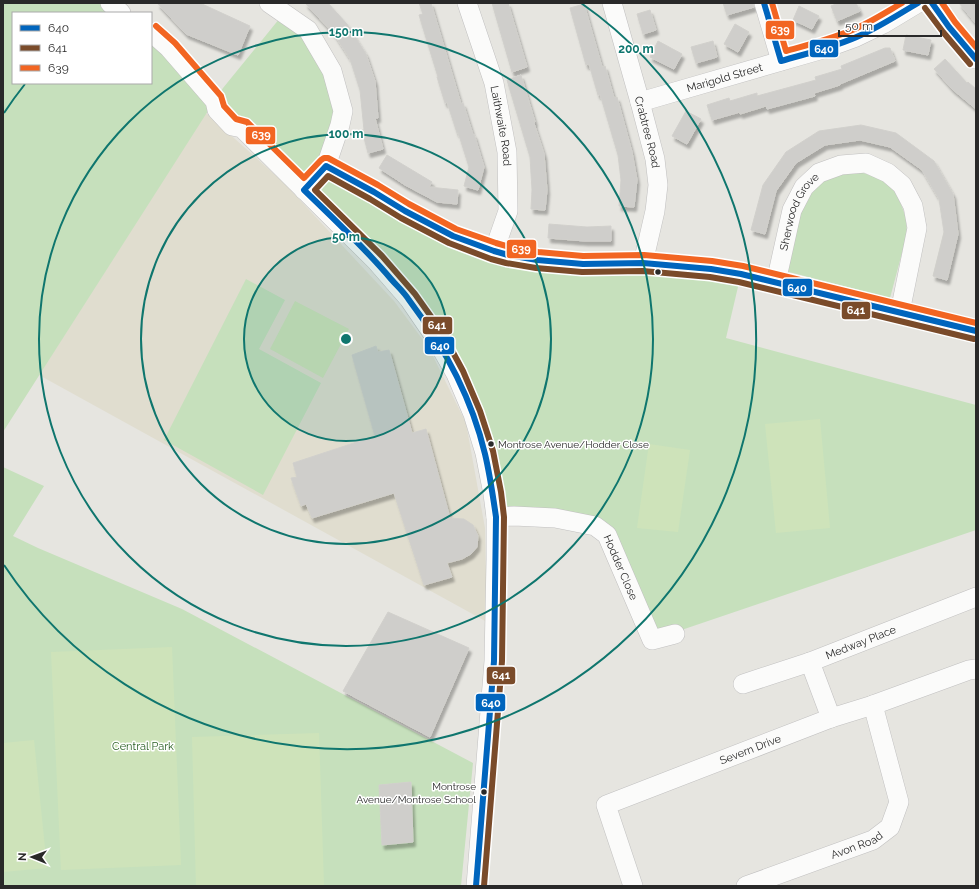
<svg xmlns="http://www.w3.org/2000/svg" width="979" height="889" font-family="Raleway,sans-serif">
  <defs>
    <filter id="shadow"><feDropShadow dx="2.5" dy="4.5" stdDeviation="1" flood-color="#0004"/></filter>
  </defs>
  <rect width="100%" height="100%" fill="#e6e5e0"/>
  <path fill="#e0ddcf" d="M206,113l78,70 110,118 35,47 37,75 19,105 2,94 -448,-247z"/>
  <g fill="#c6e0bc">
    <path d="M3,3h115l10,10h-115v70h138v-48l64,65 8,-12 61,-75 40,44 16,68 -14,41 79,45 132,49 204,14 -15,64 250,67v125l-324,110 -49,-108 -107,-15 -23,-103 -64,-115 -194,-199 -212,332z"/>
    <path d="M856,171l14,4 14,6 11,11 6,12 5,14 1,16 -17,64 -105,-27 15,-63 9,-15 18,-15z"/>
    <path d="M246,279l39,21 -26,49 62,34 -58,112 -99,-55z"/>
    <path d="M3,467l41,19 -31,50 25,12 144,61 291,154 -12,123h-458z"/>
  </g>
  <g fill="#cee3ba">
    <path d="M295,301l54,28 -26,49 -53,-29z"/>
    <path d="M820,419l10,109 -54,5 -11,-109z"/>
    <path d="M649,444l41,6 -12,82 -41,-4z"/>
    <path d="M172,647l9,218 -120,5 -10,-218z"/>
    <path d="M319,733l5,153h-128l-4,-149z"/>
    <path d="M34,740l13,128 -44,4v-129z"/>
  </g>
  <g fill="#cfcecb" stroke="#d1d0cc" filter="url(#shadow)">
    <path d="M157,3h43l50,23 -12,29 -52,-21z"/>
    <path d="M305,3h23l19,21 19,30 9,27 3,37h-3l8,31 -15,4 -6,-23h2l-4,-40 -10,-31 -16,-25z"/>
    <path d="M419,3h12l30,101 2,-1 10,32 1,-1 6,20 4,13 -6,23 -14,-4 5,-19 -11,-35 -1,1 -10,-31 -2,1 -8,-26h1l-19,-62 4,-1z"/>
    <path d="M492,3h16l19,64 -15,5z"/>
    <path d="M723,3h30l1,4 -27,8z"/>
    <path d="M838,3h18l4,8 -23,10 -6,-15z"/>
    <path d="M959,3h17v21z"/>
    <path d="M584,4l18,63 3,-1 9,32 3,-1 15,55 5,28 -3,27 -15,-1 2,-26 -3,-25 -18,-61 -2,1 -9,-31 -3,1 -16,-57z"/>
    <path d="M799,6l20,10 -7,13 -19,-9z"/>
    <path d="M650,10l6,20 -13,4 -6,-20z"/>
    <path d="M735,24l14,8 -11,20 -14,-8z"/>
    <path d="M906,35l25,5 -3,15 -25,-5z"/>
    <path d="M658,41l24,13 -8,15 -24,-12z"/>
    <path d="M713,41l4,16 -21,6 -5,-16z"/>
    <path d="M885,48h5l5,13 -55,23v1l-26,8 1,3 -48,13 -1,-3 -26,8v-2l-28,8 -5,-15 22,-7 1,3 27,-8v3l59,-16 -1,-3 27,-8 -1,-3z"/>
    <path d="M945,59l22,24 1,-1 8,7v20l-24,-20 -18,-20z"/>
    <path d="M521,75l14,47 -1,1 10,31 3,36 -2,20 -14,-1 1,-19 -2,-33 -23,-77z"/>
    <path d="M686,111l15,8 -14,25 -15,-8z"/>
    <path d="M861,125l35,8 38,28 19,33 5,40 -11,46 -14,-4 11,-44 -5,-33 -17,-29 -32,-23 -30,-7 -35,5 -29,18 -20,28 -11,43 -14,-4 12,-45 23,-33 33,-21z"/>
    <path d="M387,155l45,27 -3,5 29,3 -1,14 -20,-2 -32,-17 -26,-17z"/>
    <path d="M549,224l38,3 24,-1v15h-26l-37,-3z"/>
    <path d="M376,346l2,6 11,-2 23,83 14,-4 24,89 14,1 9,6 5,11 -1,11 -6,7 -9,5 -15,4 5,14 -28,8 -30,-92 -82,25 -6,-14 -5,2 -10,-28 6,-1 -4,-14 82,-27 -23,-81z"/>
    <path d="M388,612l81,36 -39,89 -87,-46z"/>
    <path d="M411,782l2,60 -31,3 -3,-60z"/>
  </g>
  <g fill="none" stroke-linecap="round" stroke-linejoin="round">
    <defs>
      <g id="minor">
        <path d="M110,3l11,10"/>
        <path d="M269,3l39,27 24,41 11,40 -3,14 -14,41 -22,24"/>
        <path id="s1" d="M467,3l27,80 13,69 1,59 -14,40"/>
        <path id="s2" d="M612,3l28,99 15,57 3,26 -3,26 -12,52"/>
        <path d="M764,3l17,58"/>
        <path d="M932,3l17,24 27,32"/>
        <path d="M151,32l18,16 46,53 2,9 15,16 10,2 134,133 33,38 26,38 21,37 17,40 12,39 8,41 3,23v42l-2,102 -18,225"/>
        <path id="s3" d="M640,102l183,-53 33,-12 27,-13 35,-21"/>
        <path d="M326,166l48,26 31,19 48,25 41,15 14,4 29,5 46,4 60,-1 68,6 30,5 235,57"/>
        <path id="s4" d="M776,282l16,-72 12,-23 15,-14 22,-8 25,-2 22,10 14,12 11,21 4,22 -17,84"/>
        <path id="s5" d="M496,517l18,-1 41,2 40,8 12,9 45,105 23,-6"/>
        <path d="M810,662l21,56"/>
        <path id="s6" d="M743,684l67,-22 166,-65"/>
        <path id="s7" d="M633,886l-27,-81 225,-87 42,-13 96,-35 7,-1"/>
        <path id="s8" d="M746,886l127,-46 17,-13 9,-25 -26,-97"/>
      </g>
    </defs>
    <use href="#minor" stroke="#c1c0c0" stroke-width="20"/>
    <use href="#minor" stroke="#fbfbfa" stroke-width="19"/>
    <defs>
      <g id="bus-1">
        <path d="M764,3l17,58c27,-8 55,-14 80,-26 20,-9 38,-21 57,-32"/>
        <path d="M932,3l17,24 27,32"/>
        <path d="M476,886l18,-225 2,-144c-3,-21 -6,-42 -11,-63 -13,-55 -42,-109 -76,-154 -5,-8 -12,-14 -18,-21 -27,-32 -57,-60 -87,-89l22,-24 48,26 31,19 48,25 41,15 14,4 29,5 46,4 60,-1 68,6 30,5 235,57"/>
      </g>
      <g id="bus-2">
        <path d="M925,8l18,24 27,32"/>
        <path d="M484,886l18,-225 2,-144 -3,-25 -8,-41 -13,-40 -17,-40 -21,-39 -27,-38 -33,-38 -67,-66 13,-14 42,23 31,19 48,25 42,16 15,4 30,5 46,4 61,-1 67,6 29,5 235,57"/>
      </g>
      <g id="bus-3">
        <path d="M772,3l14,48c25,-7 50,-13 73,-24 15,-7 29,-16 43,-24"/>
        <path d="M942,3l13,19 21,25"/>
        <path d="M156,26l19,17 46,53 3,10 12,13 11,3 57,56 17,-18 3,-2h4l50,27 31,19 47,25 40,14 14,4 28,5 45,4 61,-1 68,6 31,5 233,57"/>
      </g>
    </defs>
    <use href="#bus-1" stroke="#fff" stroke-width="9"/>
    <use href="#bus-2" stroke="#fff" stroke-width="9"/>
    <use href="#bus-3" stroke="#fff" stroke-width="9"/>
    <use href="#bus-1" stroke="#0065bd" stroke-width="6"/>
    <use href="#bus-2" stroke="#7a4b2a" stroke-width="6"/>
    <use href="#bus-3" stroke="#f26522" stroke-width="6"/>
  </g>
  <circle cx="346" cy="339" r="102" fill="#0f766e" fill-opacity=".12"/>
  <g fill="none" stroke="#0f766e" stroke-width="2">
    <circle cx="346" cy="339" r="102"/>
    <circle cx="346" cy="339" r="205"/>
    <circle cx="346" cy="339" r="307"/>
    <path d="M4 113A410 410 0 0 1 25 84M581 3A410 410 0 1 1 4 565"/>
  </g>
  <g fill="#292929" stroke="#fff" stroke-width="1.5">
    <circle cx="658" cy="272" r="3.5"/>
    <circle cx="491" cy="444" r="3.5"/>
    <circle cx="484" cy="792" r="3.5"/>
  </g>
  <g text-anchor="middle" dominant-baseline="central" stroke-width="3" stroke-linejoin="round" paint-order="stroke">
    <g font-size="10" fill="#292929" stroke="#fff" text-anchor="start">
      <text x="498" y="444">Montrose Avenue/Hodder Close</text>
      <text x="476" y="786" text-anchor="end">Montrose<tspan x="476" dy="13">Avenue/Montrose School</tspan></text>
    </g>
    <g font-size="11" fill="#292929" stroke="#fff">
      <text stroke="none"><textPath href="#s3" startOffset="88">Marigold Street</textPath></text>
      <text stroke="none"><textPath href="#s1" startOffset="128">Laithwaite Road</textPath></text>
      <text stroke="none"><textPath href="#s2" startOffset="134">Crabtree Road</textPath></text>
      <text stroke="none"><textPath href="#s4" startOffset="75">Sherwood Grove</textPath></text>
      <text stroke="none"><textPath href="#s5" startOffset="150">Hodder Close</textPath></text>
      <text stroke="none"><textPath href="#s6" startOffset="125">Medway Place</textPath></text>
      <text stroke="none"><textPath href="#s7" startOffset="240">Severn Drive</textPath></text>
      <text stroke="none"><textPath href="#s8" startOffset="118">Avon Road</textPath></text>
    </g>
    <g font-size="11" fill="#275e21" stroke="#fff">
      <text x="143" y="746">Central Park</text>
    </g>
  </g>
  <circle cx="346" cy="339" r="6" fill="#0f766e" stroke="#fff" stroke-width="2"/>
  <g font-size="12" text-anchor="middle" font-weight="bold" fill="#0f766e" stroke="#fff" stroke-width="3" stroke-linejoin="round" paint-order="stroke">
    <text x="346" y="36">150 m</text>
    <text x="636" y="53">200 m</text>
    <text x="346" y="138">100 m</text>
    <text x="346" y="241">50 m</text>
  </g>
  <g stroke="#fff" stroke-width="1.5">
    <rect x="765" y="20" width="30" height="20" rx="4" fill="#f26522"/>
    <rect x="809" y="39" width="30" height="19" rx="4" fill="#0065bd"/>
    <rect x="245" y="126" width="31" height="19" rx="4" fill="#f26522"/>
    <rect x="506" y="239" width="31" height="20" rx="4" fill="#f26522"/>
    <rect x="782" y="278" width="31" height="19" rx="4" fill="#0065bd"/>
    <rect x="841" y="301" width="30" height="19" rx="4" fill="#7a4b2a"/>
    <rect x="422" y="316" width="31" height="19" rx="4" fill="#7a4b2a"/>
    <rect x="424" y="336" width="31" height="19" rx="4" fill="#0065bd"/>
    <rect x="486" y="666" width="30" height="19" rx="4" fill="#7a4b2a"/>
    <rect x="475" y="693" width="31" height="19" rx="4" fill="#0065bd"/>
  </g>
  <g font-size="11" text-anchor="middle" font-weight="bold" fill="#fff">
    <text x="780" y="34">639</text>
    <text x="824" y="53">640</text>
    <text x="261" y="139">639</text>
    <text x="521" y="253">639</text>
    <text x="797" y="292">640</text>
    <text x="856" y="314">641</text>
    <text x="437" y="329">641</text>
    <text x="440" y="350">640</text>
    <text x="501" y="679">641</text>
    <text x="491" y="707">640</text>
  </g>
  <rect width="979" height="889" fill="none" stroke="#292929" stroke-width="8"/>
  <rect x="12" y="12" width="140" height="72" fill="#ffffff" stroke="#a9a9a9"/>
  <rect x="20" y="25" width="20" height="6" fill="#0065bd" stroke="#a9a9a9"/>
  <text x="48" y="32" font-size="12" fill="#292929">640</text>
  <rect x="20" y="45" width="20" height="6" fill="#7a4b2a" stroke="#a9a9a9"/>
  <text x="48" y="52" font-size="12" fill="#292929">641</text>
  <rect x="20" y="65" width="20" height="6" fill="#f26522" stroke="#a9a9a9"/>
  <text x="48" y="72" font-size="12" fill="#292929">639</text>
  <g transform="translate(32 857) rotate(271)" stroke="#ffffff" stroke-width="3" paint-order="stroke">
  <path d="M0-3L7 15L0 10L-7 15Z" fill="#292929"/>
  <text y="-6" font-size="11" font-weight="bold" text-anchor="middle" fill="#292929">N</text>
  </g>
  <path d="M839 30v6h102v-6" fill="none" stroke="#292929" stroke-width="2"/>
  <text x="845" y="30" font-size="12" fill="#292929" stroke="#ffffff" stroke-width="3" paint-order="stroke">50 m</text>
</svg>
